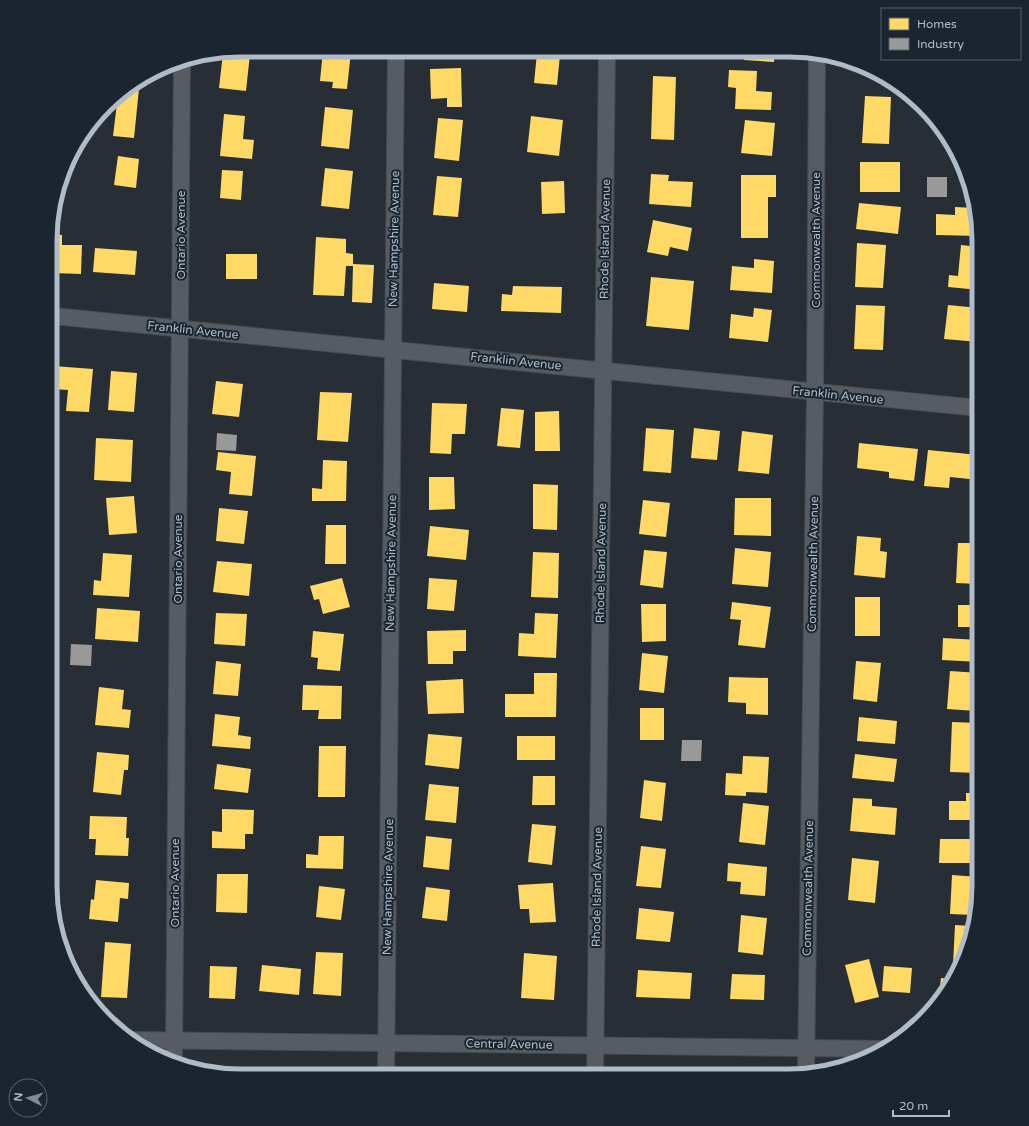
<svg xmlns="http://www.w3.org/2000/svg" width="1029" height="1126" font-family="'Varela Round',sans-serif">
  <rect width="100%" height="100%" fill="#272e35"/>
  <g fill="#ffd966">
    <path d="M323,50l28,1 -4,38 -15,-1 1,-6 -13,-1z"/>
    <path d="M650,51h26l-1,4 -25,-3z"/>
    <path d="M745,51h30l-1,11 -30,-2z"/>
    <path d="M229,52l21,2 -4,37 -27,-3 4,-35z"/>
    <path d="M537,53l23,2 -3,30 -23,-2z"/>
    <path d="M461,68l1,39h-15v-9l-16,1 -1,-30z"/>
    <path d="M865,69l19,7 -19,-1z"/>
    <path d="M729,70l28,1 -1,20 16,1 -1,18 -36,-1 1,-21 -8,-1z"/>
    <path d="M653,76l23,1 -2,63 -23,-1z"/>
    <path d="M130,88l9,1 -5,49 -21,-2 5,-41z"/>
    <path d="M865,96l26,1 -2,47 -27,-1z"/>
    <path d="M325,107l28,3 -4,39 -28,-3z"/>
    <path d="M224,114l21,2 -2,23 11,1 -2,19 -32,-3z"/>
    <path d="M531,116l32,4 -4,36 -32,-4z"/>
    <path d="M438,118l25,2 -4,41 -25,-3z"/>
    <path d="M745,120l30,3 -3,33 -31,-3z"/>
    <path d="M118,156l21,3 -3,29 -22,-3z"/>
    <rect x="860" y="162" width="40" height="30"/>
    <path d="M325,168l28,3 -4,38 -28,-3z"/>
    <path d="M222,170l21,1 -2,29 -21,-2z"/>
    <path d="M651,174l18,1 -1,6 25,1 -2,25 -42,-3z"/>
    <path d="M741,175h35v22h-8v41h-27z"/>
    <path d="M437,176l25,2 -4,39 -25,-2z"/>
    <path d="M564,181l1,32 -23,1 -1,-32z"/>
    <path d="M859,203l42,4 -3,27 -42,-5z"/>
    <path d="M955,207l20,1 4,20v8l-43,-1v-21l19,1z"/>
    <path d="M653,220l39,8 -4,23 -18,-4 -2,9 -21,-4z"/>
    <path d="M53,234l9,1v10h20l-1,29 -28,-1z"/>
    <path d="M316,237l30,2v14l7,1v10l21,1 -2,38 -20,-1 1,-36h-7l-2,30 -31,-1z"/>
    <path d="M857,243l29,2 -3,43 -28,-1z"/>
    <path d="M961,245l18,2v43l-31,-3 1,-12 9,1z"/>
    <path d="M95,248l42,3 -2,24 -42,-3z"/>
    <rect x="226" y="254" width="31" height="25"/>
    <path d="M754,259l20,2 -2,32 -42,-3 2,-24 22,2z"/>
    <path d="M651,277l43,4 -5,49 -43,-4z"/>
    <path d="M434,283l35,3 -2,26 -35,-3z"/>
    <path d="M513,286l49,1 -1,26 -60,-2 1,-17 10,1z"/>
    <path d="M856,305l29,1 -2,44 -29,-1z"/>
    <path d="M948,305l31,3v34l-35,-3z"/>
    <path d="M754,308l18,2 -4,32 -39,-4 2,-24 22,3z"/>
    <path d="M53,366l40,3 -4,43 -23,-1 2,-21 -15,-1z"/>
    <path d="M111,371l26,2 -3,39 -26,-2z"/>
    <path d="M216,381l27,3 -4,33 -27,-3z"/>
    <path d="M320,392l32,1 -4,49 -31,-2z"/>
    <path d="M432,403l35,1 -2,30h-13l-1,20 -21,-1z"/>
    <path d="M501,408l23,2 -4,38 -23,-2z"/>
    <path d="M559,411l1,40h-25v-39z"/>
    <path d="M646,428l28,2 -3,43 -28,-2z"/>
    <path d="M694,428l26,3 -3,29 -26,-2z"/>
    <path d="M742,431l31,4 -4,39 -31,-3z"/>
    <path d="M96,438l37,2 -2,42 -37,-2z"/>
    <path d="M859,443l59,6 -4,32 -25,-3v-6l-32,-4z"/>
    <path d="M928,450l51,5v25l-29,-3 -1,11 -25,-2z"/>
    <path d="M218,452l38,4 -4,40 -23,-2 2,-22 -15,-2z"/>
    <path d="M323,460l24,1 -1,40h-34v-13l10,1z"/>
    <path d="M429,477h25l1,32 -26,1z"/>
    <path d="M533,484l25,1 -1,45 -24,-1z"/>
    <path d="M134,496l3,37 -28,2 -3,-37z"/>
    <path d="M735,498h36v38l-37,-1z"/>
    <path d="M643,500l27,3 -4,34 -27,-3z"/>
    <path d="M219,508l29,3 -4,33 -28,-3z"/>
    <path d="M326,525h20v39h-21z"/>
    <path d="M430,526l39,4 -3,30 -39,-4z"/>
    <path d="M857,536l24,2 -1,13 7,1 -2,26 -31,-3z"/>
    <path d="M958,543h21v41l-23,-1z"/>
    <path d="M735,548l36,4 -3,35 -36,-3z"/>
    <path d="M644,550l23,2 -4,36 -23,-3z"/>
    <path d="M533,552l26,1 -1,45 -27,-1z"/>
    <path d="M103,553l29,2 -3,42 -36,-2 1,-15 7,1z"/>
    <path d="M217,561l35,3 -3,32 -36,-4z"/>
    <path d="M342,578l8,29 -27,7 -4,-15 -5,1 -4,-14z"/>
    <path d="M429,578l28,2 -3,31 -27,-2z"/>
    <rect x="855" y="597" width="25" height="39"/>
    <path d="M732,602l39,5 -6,41 -27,-3 3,-25 -11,-1z"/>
    <path d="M641,604h25v37l-24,1z"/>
    <rect x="958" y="605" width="21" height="22"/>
    <path d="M97,608l43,3 -2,31 -43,-3z"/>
    <path d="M216,613l31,1 -2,32 -31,-2z"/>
    <path d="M535,613l23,1 -2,44 -38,-2 1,-23 15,1z"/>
    <path d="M466,630v21h-13v13h-25l-1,-33z"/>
    <path d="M313,631l31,3 -4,37 -23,-2 1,-11 -7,-1z"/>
    <path d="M943,638l36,2v22l-37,-2z"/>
    <path d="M642,653l26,3 -4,37 -25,-3z"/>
    <path d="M216,661l25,3 -3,32 -25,-2z"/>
    <path d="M856,661l25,2 -4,39 -24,-3z"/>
    <path d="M950,671l29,2 -3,38 -29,-2z"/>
    <path d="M534,673h23l-1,44h-51v-23h29z"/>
    <path d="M729,677l39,1v37l-22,-1v-11l-18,-1z"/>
    <path d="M463,679l1,34 -36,1 -2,-33z"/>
    <path d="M303,685l39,1 -1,33h-23l1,-9h-17z"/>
    <path d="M99,687l25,3 -2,19 9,1 -2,18 -34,-3z"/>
    <rect x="640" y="708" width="24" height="32"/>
    <path d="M215,714l25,3 -2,18 13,2 -1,12 -38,-3z"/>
    <path d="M859,717l38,4 -2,23 -38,-3z"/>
    <path d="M952,722l27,1 -1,50 -28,-1z"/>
    <path d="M428,734l34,3 -3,32 -34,-4z"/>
    <rect x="517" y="736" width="38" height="24"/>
    <path d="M319,746h27l-1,51h-27z"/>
    <path d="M97,752l32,3 -1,15h-4l-3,25 -28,-3z"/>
    <path d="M855,754l42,5 -3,23 -42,-4z"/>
    <path d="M743,756l26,1 -2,36 -21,-1v4l-21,-1 1,-22 16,1z"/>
    <path d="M217,764l34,5 -3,24 -34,-4z"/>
    <path d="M533,776h22v29h-23z"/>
    <path d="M644,780l22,3 -4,38 -22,-3z"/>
    <path d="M429,784l30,3 -3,36 -31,-3z"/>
    <path d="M966,793h13v27h-30v-19h17z"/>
    <path d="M853,798l19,1v7l25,2 -2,27 -45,-4z"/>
    <path d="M743,803l26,3 -4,39 -26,-3z"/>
    <path d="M222,809l32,1 -1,24h-8v15l-33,-1v-17l10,1z"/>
    <path d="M90,816l37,1 -1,21h3l-1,18 -33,-1 1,-16h-7z"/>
    <path d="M532,824l24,2 -4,39 -24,-3z"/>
    <path d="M319,836h25l-1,33 -37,-1v-14l12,1z"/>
    <path d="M426,836l26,3 -3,31 -26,-3z"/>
    <path d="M940,839h39v24h-40z"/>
    <path d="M641,846l25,3 -5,39 -25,-2z"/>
    <path d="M852,858l27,3 -4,42 -27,-3z"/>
    <path d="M728,863l39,4 -2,29 -25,-2 1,-12 -14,-1z"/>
    <path d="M217,874h31l-1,39 -31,-1z"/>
    <path d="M952,875l27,2 -2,27 -4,11 -23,-1z"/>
    <path d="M96,880l33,3 -1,16 -8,-1 -2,24 -29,-3 2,-20 3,1z"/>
    <path d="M553,883l3,39 -26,1 -1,-14h-9l-2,-24z"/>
    <path d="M319,886l26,3 -4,31 -25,-3z"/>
    <path d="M426,887l24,3 -3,31 -25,-3z"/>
    <path d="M639,908l35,4 -4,30 -34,-3z"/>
    <path d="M741,915l26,3 -4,37 -25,-3z"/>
    <path d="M955,925l15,1 -12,39h-5z"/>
    <path d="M105,942l26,2 -4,54 -26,-1z"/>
    <path d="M316,952l27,1 -2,43 -28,-2z"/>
    <path d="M524,953l33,3 -3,44 -33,-2z"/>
    <path d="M869,959l10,38 -24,6 -10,-38z"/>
    <path d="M262,965l39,4 -2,26 -40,-4z"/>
    <path d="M210,966l27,1 -2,32 -26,-1z"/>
    <path d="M884,966l28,2 -2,25 -28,-2z"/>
    <path d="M638,970l54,3 -2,26 -54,-2z"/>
    <path d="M732,974l33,1 -1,25 -34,-1z"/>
    <path d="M941,978l13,2 -15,16z"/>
  </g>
  <g fill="#999">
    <rect x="927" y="177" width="20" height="20"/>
    <path d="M217,433l20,2 -1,16 -20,-1z"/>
    <path d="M71,644l21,1 -1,21 -21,-1z"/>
    <path d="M682,740h20l-1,21h-20z"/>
  </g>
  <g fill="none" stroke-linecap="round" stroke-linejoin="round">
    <defs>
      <g id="street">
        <path d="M53,316l926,92"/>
        <path d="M134,1040l751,9"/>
        <path d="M174,1059l8,-999"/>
        <path d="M806,1075l9,-682 2,-340"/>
        <path d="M386,1076l10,-1026"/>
        <path d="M595,1076l12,-1025"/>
      </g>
    </defs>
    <use href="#street" stroke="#454a50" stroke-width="18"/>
    <use href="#street" stroke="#575c64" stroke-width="16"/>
  </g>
  <g text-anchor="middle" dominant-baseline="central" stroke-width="4" stroke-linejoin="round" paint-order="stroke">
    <g font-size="12" fill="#b0bbc8" stroke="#1a2530">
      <text transform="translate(181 235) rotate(-90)">Ontario Avenue</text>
      <text transform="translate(394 239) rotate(-89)">New Hampshire Avenue</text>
      <text transform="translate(605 239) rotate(-89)">Rhode Island Avenue</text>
      <text transform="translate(816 240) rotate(-90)">Commonwealth Avenue</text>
      <text transform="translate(193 330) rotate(6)">Franklin Avenue</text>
      <text transform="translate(516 361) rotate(6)">Franklin Avenue</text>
      <text transform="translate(838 395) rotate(6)">Franklin Avenue</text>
      <text transform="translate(178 559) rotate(-90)">Ontario Avenue</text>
      <text transform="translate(391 563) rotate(-89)">New Hampshire Avenue</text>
      <text transform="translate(601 563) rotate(-89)">Rhode Island Avenue</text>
      <text transform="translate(813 564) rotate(-89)">Commonwealth Avenue</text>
      <text transform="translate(175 883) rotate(-90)">Ontario Avenue</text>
      <text transform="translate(388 887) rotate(-89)">New Hampshire Avenue</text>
      <text transform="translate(597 887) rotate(-89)">Rhode Island Avenue</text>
      <text transform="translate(808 888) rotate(-89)">Commonwealth Avenue</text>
      <text transform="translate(509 1044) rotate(1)">Central Avenue</text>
    </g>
  </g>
  <path d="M0 0H1029V1126H0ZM240 57H789A183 183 0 0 1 972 240V886A183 183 0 0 1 789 1069H240A183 183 0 0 1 57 886V240A183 183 0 0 1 240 57Z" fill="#1a2530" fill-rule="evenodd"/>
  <path fill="none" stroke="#b0bbc8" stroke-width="5" d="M240 57H789A183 183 0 0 1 972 240V886A183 183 0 0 1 789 1069H240A183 183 0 0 1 57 886V240A183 183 0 0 1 240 57Z"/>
  <rect x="881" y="8" width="140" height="52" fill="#1a2530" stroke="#56616d"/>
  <rect x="889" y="18" width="20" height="12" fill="#ffd966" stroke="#56616d"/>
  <text x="917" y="28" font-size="12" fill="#b0bbc8">Homes</text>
  <rect x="889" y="38" width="20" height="12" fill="#999999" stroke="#56616d"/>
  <text x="917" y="48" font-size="12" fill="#b0bbc8">Industry</text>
  <g transform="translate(28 1098) rotate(276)"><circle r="19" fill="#1a2530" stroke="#56616d"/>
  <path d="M0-3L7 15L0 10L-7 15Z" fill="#808a95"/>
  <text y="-6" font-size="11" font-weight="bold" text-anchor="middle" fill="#b0bbc8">N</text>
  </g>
  <path d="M893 1110v6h56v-6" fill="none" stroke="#b0bbc8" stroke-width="2"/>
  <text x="899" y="1110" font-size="12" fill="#b0bbc8" stroke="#1a2530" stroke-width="3" paint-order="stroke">20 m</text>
</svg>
